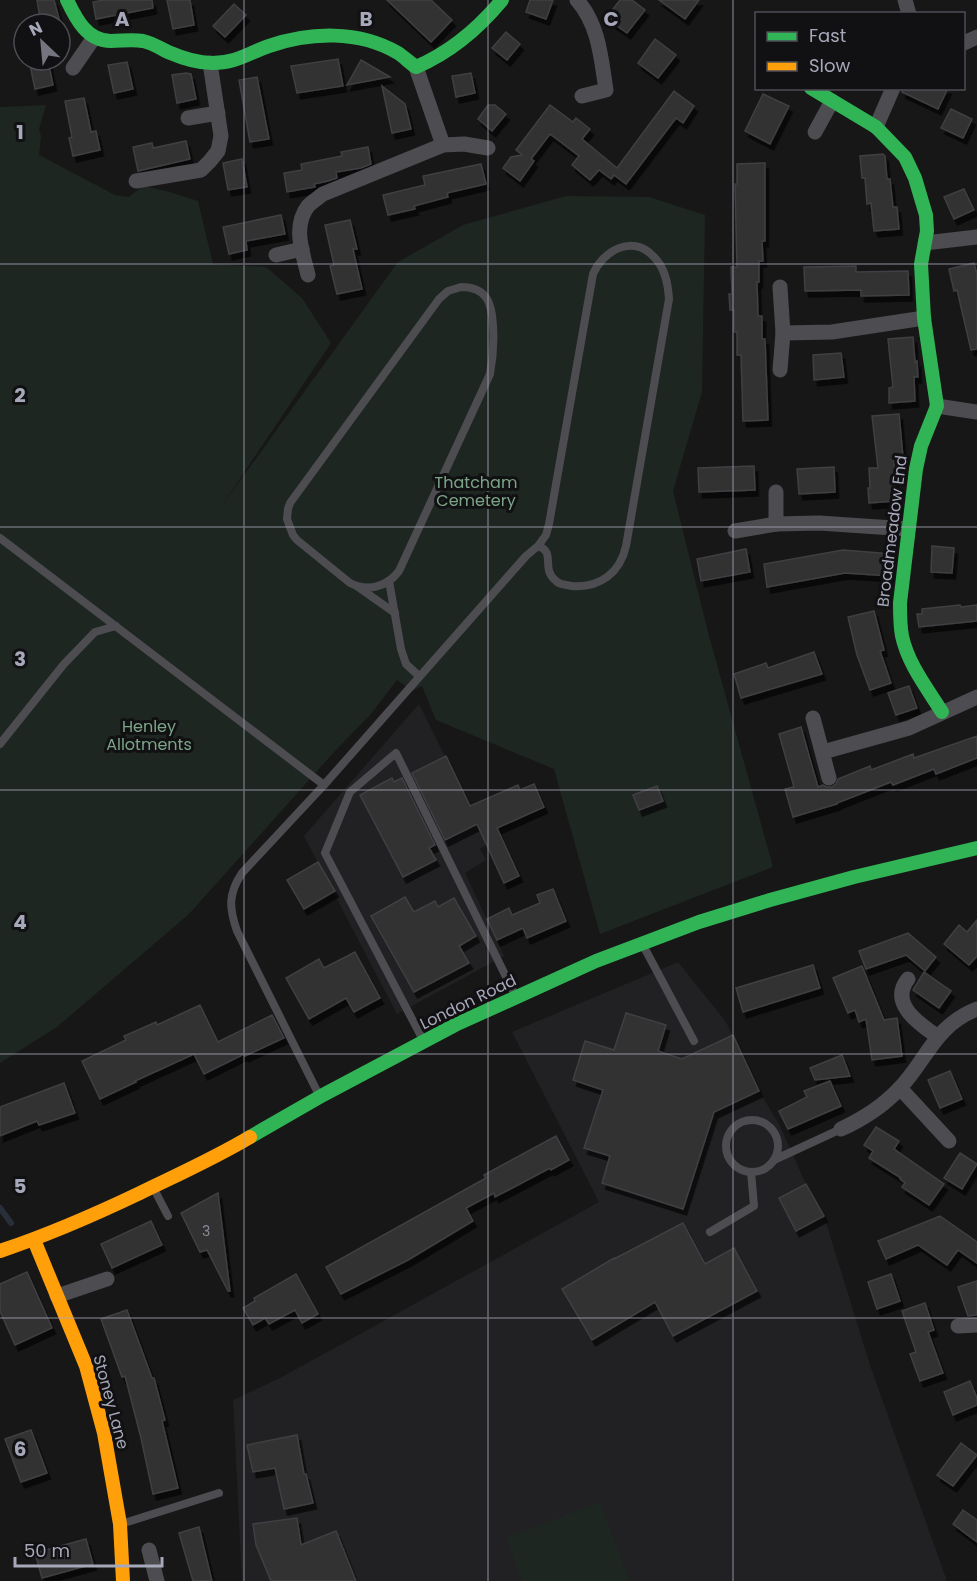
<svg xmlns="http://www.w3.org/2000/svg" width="977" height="1581" font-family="Poppins,sans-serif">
  <defs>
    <filter id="shadow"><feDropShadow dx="3.5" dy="6" stdDeviation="0" flood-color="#0009"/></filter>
  </defs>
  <rect width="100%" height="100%" fill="#171717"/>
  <g fill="#212123">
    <path d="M419,704l69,139 -8,6 6,11 -21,13 39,83 -107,58 -93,-178z"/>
    <path d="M678,962l48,60 33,69 20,33 27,60 18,32 47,152 76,213h-705l-9,-181 49,-23 317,-175 -87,-170z"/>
  </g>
  <g fill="#1e2621">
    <path d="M46,105l-7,24 2,7 -2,19 76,40 14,2 14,-11 23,5 32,10 15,63 53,3 36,31 29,45 -108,161 175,-242 65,-37 103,-29 83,1 56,18 -3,177 -29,99 35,141 65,235 -173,67 -46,-165 -118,-49 -14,-34 -10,5 -15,-11 -27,35 -35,36 -146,163 -132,113 -57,36v-956z"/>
    <path d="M600,1502l30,79h-108l-16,-43z"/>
  </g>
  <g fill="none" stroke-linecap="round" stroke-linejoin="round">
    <path stroke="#292f3a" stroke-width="6" d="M0,1208l11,15"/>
  </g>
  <g fill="#323233" stroke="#403f43" stroke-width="1.5" filter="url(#shadow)">
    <path d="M37,0h17l6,22 -19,2z"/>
    <path d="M104,0h48l1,8 -57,11 -3,-17z"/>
    <path d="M167,0h23l4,25 -21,4z"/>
    <path d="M387,0h44l21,20 -21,22z"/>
    <path d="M530,0h23l-7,19 -20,-7z"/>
    <path d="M620,0h12l13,10 -18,23 -21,-15z"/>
    <path d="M659,0h40l-14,19z"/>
    <path d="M234,4l12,11 -21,22 -12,-11z"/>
    <path d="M506,32l14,12 -13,16 -15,-12z"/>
    <path d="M655,39l21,16 -18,23 -20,-15z"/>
    <path d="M338,59l5,27 -46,7 -6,-27z"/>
    <path d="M29,60h19l5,25 -18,4z"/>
    <path d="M361,60l29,17 -43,8z"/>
    <path d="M127,62l6,27 -19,4 -6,-28z"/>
    <path d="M186,73l5,1 5,25 -19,4 -5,-28z"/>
    <path d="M471,73l4,20 -19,4 -4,-21z"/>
    <path d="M257,77l12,62 -19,3 -11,-62z"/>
    <path d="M382,86l23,18 6,25 -19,4z"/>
    <path d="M903,88h45l-10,21 -36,-17z"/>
    <path d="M674,91l20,15 -11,17 -7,-5 -50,66 -12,-9 -3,4 -12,-9 -9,10 -18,-15 7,-9 -29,-22 -19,25 3,2 -14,20 -17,-13 8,-11 11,-2 -6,-5 34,-45 23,17 3,-4 14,11 -8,10 35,29z"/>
    <path d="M763,94l26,12 -19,38 -25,-13z"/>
    <path d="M84,98l7,34 5,-1 4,19 -27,6 -4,-18 3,-1 -7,-36z"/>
    <path d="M488,105h7l11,9 -14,17 -14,-12z"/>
    <path d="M951,109l21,10 -9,19 -22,-10z"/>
    <path d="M186,141l4,18 -52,12 -5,-24 19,-4 1,5z"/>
    <path d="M368,147l3,17 -10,4 -25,4 1,6 -9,3 -14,3 1,3 -28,5 -3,-19 18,-3 -1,-6 41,-8 -1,-4z"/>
    <path d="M883,154l2,2 2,23h3l3,28h4l2,22 -25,2 -3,-28 -4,1 -2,-26h-3l-2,-22z"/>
    <path d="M242,159l5,28 -19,3 -5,-27z"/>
    <path d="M765,163v78h-3l1,20h-4v21h-2l1,34h4v23h3l3,81 -25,1 -2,-66h-4v-23h-3v-22h-4l-1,-16h3l-1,-27h6l-2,-83h2v-20z"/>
    <path d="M481,164l5,20 -39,9 1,4 -34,9 1,3 -27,6 -5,-20 42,-10 -2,-9z"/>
    <path d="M964,189l10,21 -20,9 -10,-22z"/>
    <path d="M281,215l4,19 -39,7 1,9 -18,4 -6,-27z"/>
    <path d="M350,220l7,29h-4l9,40 -25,5 -7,-28 4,-1 -9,-40z"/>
    <path d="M974,263l3,11v75l-6,1 -14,-60 -3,1 -5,-22z"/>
    <path d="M856,266v6l52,-1 1,24 -48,1v-6l-56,1 -1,-24z"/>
    <path d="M913,337l2,25 2,-1 1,16h-4l1,24 -26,2v-15l4,-1 -5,-48z"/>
    <path d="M841,353l3,24 -30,3 -1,-25z"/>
    <path d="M899,414l4,43 -9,1 1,43 -26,2 -1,-15h2l-1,-20h9l-6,-52z"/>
    <path d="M754,466l1,24 -56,2 -1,-24z"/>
    <path d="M834,467l1,25 -36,2 -2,-25z"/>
    <path d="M932,546l22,2 -2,25 -21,-1z"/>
    <path d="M746,549l4,23 -49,9 -4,-22z"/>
    <path d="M843,550l49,4 -2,22 -45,-3 -78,14 -3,-23z"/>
    <path d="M960,605l1,2 16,-2v16l-58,6 -2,-13h5v-5z"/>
    <path d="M874,611l10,39 -4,1 11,32 -21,7 -13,-35 -9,-38z"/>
    <path d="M814,652l8,22 -81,24 -7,-24 32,-11 2,5z"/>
    <path d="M909,686l8,22 -21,7 -8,-22z"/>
    <path d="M801,727l17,60 5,-2 4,2h5l4,-3 2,-5 32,-13 1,4 42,-16 1,4 63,-22v22l-41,16 -2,-5 -41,16 -2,-3 -54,21v1l-44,13 -8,-28 9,-2 -15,-53z"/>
    <path d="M446,756l24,50 48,-21 2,5 14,-6 10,23 -47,21 22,48 -15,7 -27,-59 -32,16 -33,-67z"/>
    <path d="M392,778l2,4 8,-4 33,67 -6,3 7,12 -33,17 -43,-82z"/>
    <path d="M657,786l6,15 -24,9 -6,-15z"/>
    <path d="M318,862l17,29 -31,18 -17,-29z"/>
    <path d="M553,889l13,32 -39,17 -4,-10 -26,12 -10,-21 22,-11 3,7 28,-12 -3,-8z"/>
    <path d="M405,897l9,15 21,-11 3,6 16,-9 22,38 -17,10 10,17 -55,29 -43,-76z"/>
    <path d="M977,920v36l-8,9 -25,-21 15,-19 8,7z"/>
    <path d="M908,933l28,24 -11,14 -19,-16 -40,14 -7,-18z"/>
    <path d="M355,952l25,46 -26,14 -8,-14 -37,21 -23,-41 33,-19 5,9z"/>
    <path d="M813,965l7,23 -77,24 -7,-24z"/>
    <path d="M862,966l22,54 13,-2 5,38 -30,4 -6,-41 -7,3 -4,-12 -7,3 -15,-35z"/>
    <path d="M924,972l27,19 -12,17 -26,-18z"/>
    <path d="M200,1005l18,37 54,-27 12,23 -39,18 -1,-2 -40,20 -10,-20 -59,27 1,1 -36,17 -18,-38 44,-21 -2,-4 32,-14 1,3z"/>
    <path d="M626,1013l40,12 -8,26 24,8 51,-24 26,56 -45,21 -31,97 -81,-26 8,-27 -26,-8 19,-58 -30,-10 12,-39 29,9z"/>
    <path d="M842,1055l8,21 -35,4 -5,-12z"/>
    <path d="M950,1071l12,28 -22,9 -12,-28z"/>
    <path d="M830,1081l11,25 -53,23 -9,-18 28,-14 -3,-6z"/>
    <path d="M64,1083l11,30 -36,12 -2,-4 -37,15v-29z"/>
    <path d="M876,1127l23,14 -5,8 50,35 -15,21 -27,-18 3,-4 -5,-4 1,-1 -32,-20 4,-7 -9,-6z"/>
    <path d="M556,1136l13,24 -18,10 -1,-2 -55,29 -1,-4 -28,15 7,13 -65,39 -67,34 -15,-27 160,-89 -2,-3z"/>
    <path d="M960,1153l17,11 -15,25 -18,-11z"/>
    <path d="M806,1184l18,32 -28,15 -17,-33z"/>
    <path d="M218,1193l12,98h-2l-21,-41 -7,2 -19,-39z"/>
    <path d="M940,1216l37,26v21l-19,-13 -11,15 -29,-20 -32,14 -8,-18z"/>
    <path d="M151,1221l11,24 -50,23 -11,-24z"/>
    <path d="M683,1223l22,41 29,-16 23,43 -84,45 -18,-34 -63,38 -30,-51 52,-31v1z"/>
    <path d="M27,1272l25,56 -37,17 -15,-34v-27z"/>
    <path d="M296,1274l22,40 -16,9 -7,-13 -26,14 -4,-6 -12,7 -10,-17 12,-7 -1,-3z"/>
    <path d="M891,1274l9,27 -23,8 -9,-27z"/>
    <path d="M977,1281v34l-9,1 -10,-29z"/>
    <path d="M925,1303l9,27 -6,2 15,41 -23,8 -10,-27 6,-2 -14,-41z"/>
    <path d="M127,1310l25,68h2l11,42 -3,1 16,67 -25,6 -12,-56 -16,-62 -3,1 -21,-58z"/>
    <path d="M970,1381l7,17v7l-24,10 -9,-23z"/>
    <path d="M31,1430l16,43 -26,9 -16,-43z"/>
    <path d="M297,1435l7,39h2l7,29 -29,6 -9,-41 -22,4 -6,-27z"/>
    <path d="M961,1443l16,12 -24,31 -16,-11z"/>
    <path d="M963,1510l14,10v22l-24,-18z"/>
    <path d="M297,1518l4,27 35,-14 20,50h-85l-15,-36 -3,-21z"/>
    <path d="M199,1527l13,54h-19l-14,-48z"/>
    <path d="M86,1539l7,25 -51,14 -7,-25z"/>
  </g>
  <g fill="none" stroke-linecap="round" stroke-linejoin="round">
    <g stroke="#4d4c51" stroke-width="8">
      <path d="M461,287c26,0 31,16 32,39 1,16 0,32 -3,48l-91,197c-12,16 -31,21 -49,12l-53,-43 -4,-5 -6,-16 1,-10 2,-6 149,-204 9,-8z"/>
      <path d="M0,538l324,247"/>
      <path d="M389,581l12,68 5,15 13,12"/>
      <path d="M358,587l37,26"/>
      <path d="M0,744l64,-80 31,-32 21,-6"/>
      <path d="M644,947l50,94"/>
      <path d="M422,1038l-97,-185 25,-61 46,-39 119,242"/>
      <path d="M318,1093l-81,-162c-8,-23 -9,-37 5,-58l82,-88 202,-229 12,-10c18,6 3,22 17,34 4,5 11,5 17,6 28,2 48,-13 54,-40l43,-247c-1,-16 -4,-32 -16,-43 -21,-22 -50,-5 -60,18l-44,250 -3,11 -8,11"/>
      <circle cx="752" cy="1146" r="26"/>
      <path d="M774,1160l67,-31"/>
      <path d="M154,1189l14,27"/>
      <path d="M710,1232l44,-26 -3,-34"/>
      <path d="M121,1524l98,-31"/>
    </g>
    <g stroke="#4d4c51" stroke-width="15">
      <path d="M577,0c22,25 24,58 29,90l-24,6"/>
      <path d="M905,0l4,14"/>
      <path d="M964,43l13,-6"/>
      <path d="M416,67l27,78"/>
      <path d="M73,68l20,-29"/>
      <path d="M188,118l30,-5"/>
      <path d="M876,127l17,-39"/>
      <path d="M815,132l17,-31"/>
      <path d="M136,181l65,-11 9,-9 8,-10 3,-15 -11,-73"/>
      <path d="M925,243l52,-6"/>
      <path d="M276,255l26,-6"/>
      <path d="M308,275c-5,-22 -16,-48 0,-69 4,-4 10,-8 15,-12l120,-49 21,-1 24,4"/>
      <path d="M783,333l49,-1 92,-14"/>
      <path d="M780,370l3,-37 -3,-46"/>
      <path d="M937,406l40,6"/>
      <path d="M776,492v32"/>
      <path d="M735,531l41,-7 43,-1 89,6"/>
      <path d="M813,718l16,60"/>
      <path d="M823,752l86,-24 68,-31"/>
      <path d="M908,979c-20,25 13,46 30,58"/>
      <path d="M900,1088l49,53"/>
      <path d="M841,1129c22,-10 42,-23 58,-40 28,-29 35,-63 78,-80"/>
      <path d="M57,1296l50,-17"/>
      <path d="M958,1326l19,-1"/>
      <path d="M149,1550l8,31"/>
    </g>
    <g stroke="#30b455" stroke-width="14">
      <path d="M67,0c9,19 20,41 44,41 11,0 21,-2 32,0 9,2 17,7 25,11 14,6 30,11 44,11 25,0 36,-10 57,-17 41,-14 90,-16 129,7 6,4 12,10 18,14 35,-15 62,-38 86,-67"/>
      <path d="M811,88l65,39 29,30 10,21 11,37 1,16 -6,33 3,54 13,88 -16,40 -5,23 -16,134c0,11 0,23 2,33 6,28 25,52 40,76"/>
      <path d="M250,1137l73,-42 132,-70 141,-64 103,-39 71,-22 84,-23 123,-29"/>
    </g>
    <g stroke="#ff9f0a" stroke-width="14">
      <path d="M34,1240l52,126 18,67 16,91 3,57"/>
      <path d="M0,1251c48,-16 94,-36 140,-58 37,-18 75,-35 110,-56"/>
    </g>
  </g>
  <path fill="none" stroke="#a7a8b9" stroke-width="1.5" stroke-opacity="0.55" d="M244,0v1581M488,0v1581M733,0v1581M0,264h977M0,527h977M0,790h977M0,1054h977M0,1318h977"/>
  <g text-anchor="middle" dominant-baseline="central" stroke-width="6" stroke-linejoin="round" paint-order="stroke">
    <g font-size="14" fill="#8a8a98">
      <text x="206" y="1231">3</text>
    </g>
    <g font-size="16" fill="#7ca588" stroke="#111113">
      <text x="476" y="482">Thatcham<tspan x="476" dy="18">Cemetery</tspan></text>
      <text x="149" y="726">Henley<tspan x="149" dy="18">Allotments</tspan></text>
    </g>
    <g font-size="16" fill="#a7a8b9" stroke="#111113">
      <text transform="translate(892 531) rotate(-83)">Broadmeadow End</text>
      <text transform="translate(468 1002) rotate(-26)">London Road</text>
      <text transform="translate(111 1402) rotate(75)">Stoney Lane</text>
    </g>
  </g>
  <g font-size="20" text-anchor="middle" font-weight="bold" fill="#a7a8b9" stroke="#111113" stroke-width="6" stroke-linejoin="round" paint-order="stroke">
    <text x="122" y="26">A</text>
    <text x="366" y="26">B</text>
    <text x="611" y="26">C</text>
    <text x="20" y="139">1</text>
    <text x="20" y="402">2</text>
    <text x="20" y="666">3</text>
    <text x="20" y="929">4</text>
    <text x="20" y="1193">5</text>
    <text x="20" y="1456">6</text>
  </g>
  <rect x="755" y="12" width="210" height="78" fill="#111113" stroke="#4d4d55" stroke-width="1.5"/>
  <rect x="767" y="32" width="30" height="9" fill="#30b455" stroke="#4d4d55" stroke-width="1.5"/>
  <text x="809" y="42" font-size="18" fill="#a7a8b9">Fast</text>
  <rect x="767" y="62" width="30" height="9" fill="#ff9f0a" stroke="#4d4d55" stroke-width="1.5"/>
  <text x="809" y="72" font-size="18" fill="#a7a8b9">Slow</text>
  <g transform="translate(42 42) rotate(334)"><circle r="28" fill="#111113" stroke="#4d4d55" stroke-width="1.5"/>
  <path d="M0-4.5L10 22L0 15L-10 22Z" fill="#757580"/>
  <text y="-9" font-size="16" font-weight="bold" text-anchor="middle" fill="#a7a8b9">N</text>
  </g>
  <path d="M15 1557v9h147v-9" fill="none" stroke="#a7a8b9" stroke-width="3"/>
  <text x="24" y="1557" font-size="18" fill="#a7a8b9" stroke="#111113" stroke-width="4.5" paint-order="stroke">50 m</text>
</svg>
